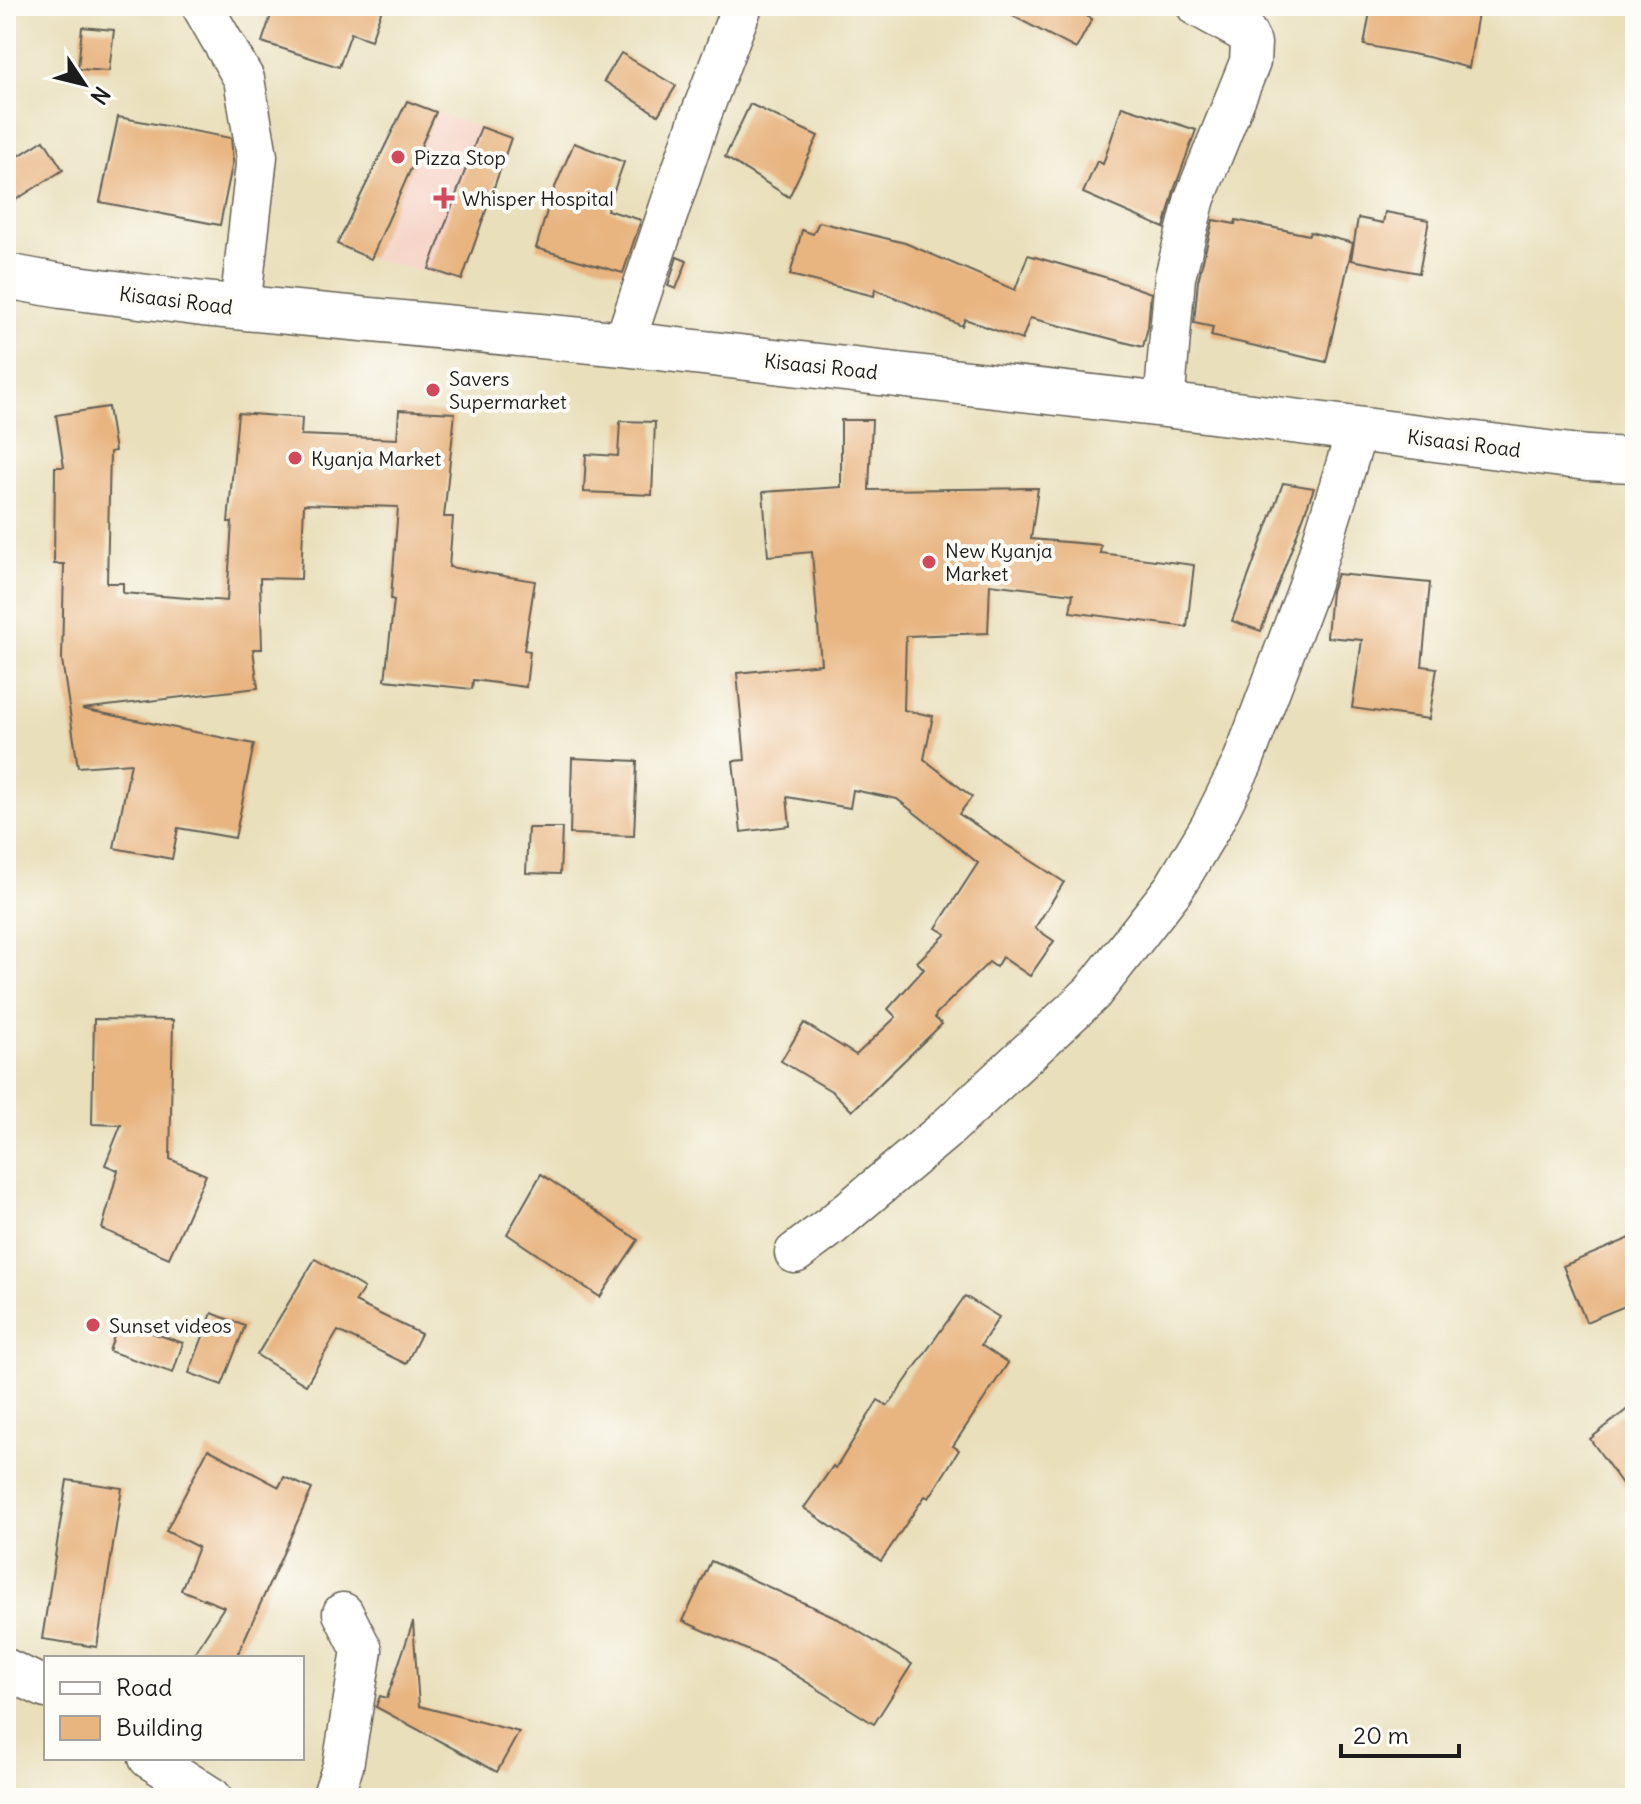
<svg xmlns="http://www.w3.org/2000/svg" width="1641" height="1804" font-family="Delius,sans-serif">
  <rect width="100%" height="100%" fill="#fdfcf7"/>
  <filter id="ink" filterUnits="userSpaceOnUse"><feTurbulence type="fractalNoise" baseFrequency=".0125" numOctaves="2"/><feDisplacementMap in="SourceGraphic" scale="16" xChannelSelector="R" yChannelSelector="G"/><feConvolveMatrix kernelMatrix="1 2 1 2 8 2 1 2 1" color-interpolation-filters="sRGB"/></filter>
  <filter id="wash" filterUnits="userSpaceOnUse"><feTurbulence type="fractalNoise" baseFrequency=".006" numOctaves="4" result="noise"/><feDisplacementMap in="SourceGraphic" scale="32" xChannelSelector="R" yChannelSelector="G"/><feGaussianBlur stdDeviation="1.8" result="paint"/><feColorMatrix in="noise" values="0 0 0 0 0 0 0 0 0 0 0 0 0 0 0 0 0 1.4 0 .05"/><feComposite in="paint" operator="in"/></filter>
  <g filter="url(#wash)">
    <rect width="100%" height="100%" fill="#e9dfbb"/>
    <path fill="#f6d1c5" d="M435,112l76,26 -49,142 -91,-21z"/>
    <g id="blocks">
      <g fill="#e8b47f">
        <path d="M274,6h109l-12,34 -20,-7 -12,34 -77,-25z"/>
        <path d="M994,6h73l25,13 -16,30z"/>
        <path d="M1371,6h108l-10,62 -41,-11 -64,-12z"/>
        <path d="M82,27l32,3 -5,41 -31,-2z"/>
        <path d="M621,53l55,33 -18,29 -54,-34z"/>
        <path d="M407,101l29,11 -65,147 -34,-15z"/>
        <path d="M750,104l68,32 -29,61 -64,-40z"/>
        <path d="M1122,106l74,24 -22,60 -10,38 -81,-35 14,-32 6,3z"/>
        <path d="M118,117l113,21 2,23 -13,64 -120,-23z"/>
        <path d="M481,127l30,11 -49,142 -33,-11z"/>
        <path d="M44,140l19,30 -57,36v-42z"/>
        <path d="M574,143l50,19 -17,48 34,10 -18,53 -87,-25 16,-54z"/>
        <path d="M1385,212l44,8 -10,53 -68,-13 7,-42 25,5z"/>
        <path d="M1213,220l22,4 1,-4 73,15 1,-3 43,11 -27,119 -115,-26 2,-9 -19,-4 4,-42z"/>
        <path d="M819,222l86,21 110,47 13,-35 80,23 43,15 -3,34 -5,20 -113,-29 -8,22 -57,-21 -3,7 -87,-37 -1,7 -84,-21 12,-45 11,4z"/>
        <path d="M677,257l10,4 -11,28 -8,-3z"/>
        <path d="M108,407l7,44 -5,1 -3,131h16v10l104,8 5,-79h-4l10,-109 64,5 -1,17 96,4 2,-29 56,3 -11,104h9l-4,50 86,14 -11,69 6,1 -4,36 -53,-7 -1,9 -87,-9 9,-80 -3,-1 7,-92 -94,-3 -3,75 -41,-1 2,71h-9l5,39 -176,21 172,35 -19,94 -57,-10 -6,31 -58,-11 17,-85 -53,4 -16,-107 2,-96h-10l1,-97h9l-8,-52z"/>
        <path d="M841,420h31l-3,70 169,-2 -7,51 70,6 -1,8 94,12 -7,62 -117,-15 3,-18 -83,-10 -2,49 -82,3 -2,74 29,6 -9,43 48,38 -13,17 105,68 -29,46 19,13 -24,35 -28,-19 -6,10 -7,-5 -53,52 -1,4 7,6 -90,87 -19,-19 -52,-31 23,-38 52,32 40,-38 -8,-8 36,-40 -7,-7 29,-28 -10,-6 42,-65 -81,-64 -44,-9 -3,18 -63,-11 3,29 -49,6 -8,-71 12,-1 -8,-87 84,-9 -9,-112 -44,4 -5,-64 78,-5z"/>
        <path d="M620,421l35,1 -3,73 -68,-3 2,-38 32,2z"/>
        <path d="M1283,483l31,5 -53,143 -29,-10z"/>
        <path d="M1337,574l93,9 -8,83 15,2 -8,51 -77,-11 10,-68 -35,-3 4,-46z"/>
        <path d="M572,758l65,3 -3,75 -64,-2z"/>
        <path d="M528,828h34l-2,46 -34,-1z"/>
        <path d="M94,1019l79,1 -3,139 36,16 -37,83 -67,-29 16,-59 -13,-5 16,-40 -29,-1z"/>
        <path d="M541,1174l97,66 -38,57 -93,-63z"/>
        <path d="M1635,1236v66l-49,20 -23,-56z"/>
        <path d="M315,1259l49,29 -9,14 66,32 -15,30 -68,-33 -32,54 -49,-30z"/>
        <path d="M965,1296l34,21 -18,28 27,18 -55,83 6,4 -30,48 -4,-2 -44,65 -77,-53 29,-42 3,2 42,-68 10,6z"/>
        <path d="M212,1313l33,13 -23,59 -33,-12z"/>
        <path d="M119,1322l64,21 -10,30 -64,-22z"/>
        <path d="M1635,1403v99l-45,-63z"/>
        <path d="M208,1449l71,38 5,-10 28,12 -76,169h-45l33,-51 -43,-17 17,-43 -32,-16z"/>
        <path d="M67,1480l55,8 -25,159 -55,-8z"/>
        <path d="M711,1561l122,55 79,48 -38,60 -98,-61 -93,-42z"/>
        <path d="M413,1622l6,84 100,26 -22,40 -121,-65 4,-11 7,2z"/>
      </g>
    </g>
  </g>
  <g filter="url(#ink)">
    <use href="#blocks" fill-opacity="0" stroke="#646054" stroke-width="2"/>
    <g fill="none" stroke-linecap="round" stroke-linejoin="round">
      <defs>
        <g id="minor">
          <path d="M202,6l42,73 13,77 -17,152"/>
          <path d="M624,344l75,-224 43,-114"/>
          <path d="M1164,405l11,-128 20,-79 55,-136 1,-19 -5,-10 -49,-27"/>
          <path d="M795,1253l36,-27 113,-95 148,-138 82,-105 37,-62 31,-62 66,-175 49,-159"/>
          <path d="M6,1669l40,19"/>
          <path d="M149,1758l63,40"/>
          <path d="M332,1798l11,-32 19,-116 -19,-37"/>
        </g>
        <path id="major" d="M6,276l55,10 142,18 421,40 540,61 423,53 48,2"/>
      </defs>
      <use href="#minor" stroke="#646054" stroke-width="43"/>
      <use href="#major" stroke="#646054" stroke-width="47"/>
      <use href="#minor" stroke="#fff" stroke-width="40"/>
      <use href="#major" stroke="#fff" stroke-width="44"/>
    </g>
  </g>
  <g fill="#d1495b" stroke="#fdfcf7" stroke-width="3">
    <circle cx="398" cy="157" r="8"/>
    <path d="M440 186h8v8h8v8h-8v8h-8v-8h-8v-8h8z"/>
    <circle cx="433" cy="390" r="8"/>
    <circle cx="295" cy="458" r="8"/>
    <circle cx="929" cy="562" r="8"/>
    <circle cx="93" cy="1325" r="8"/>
  </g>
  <g text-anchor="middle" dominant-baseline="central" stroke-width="8" stroke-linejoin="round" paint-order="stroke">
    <g font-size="20" fill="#1c1c1c" stroke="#fdfcf7" text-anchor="start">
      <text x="414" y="157">Pizza Stop</text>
      <text x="462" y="198">Whisper Hospital</text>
      <text x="449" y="378">Savers<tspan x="449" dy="23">Supermarket</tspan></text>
      <text x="311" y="458">Kyanja Market</text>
      <text x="945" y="550">New Kyanja<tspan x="945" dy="23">Market</tspan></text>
      <text x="109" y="1325">Sunset videos</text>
    </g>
    <g font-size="20" fill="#1c1c1c" stroke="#fdfcf7">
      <text transform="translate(176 300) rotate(7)">Kisaasi Road</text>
      <text transform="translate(821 366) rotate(6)">Kisaasi Road</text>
      <text transform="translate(1464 443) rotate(7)">Kisaasi Road</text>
    </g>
  </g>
  <rect width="1641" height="1804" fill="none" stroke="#fdfcf7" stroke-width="32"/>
  <rect x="44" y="1656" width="260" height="104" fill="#fdfcf7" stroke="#a3a29f" stroke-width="2"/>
  <rect x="60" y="1682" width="40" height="12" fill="#ffffff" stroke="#a3a29f" stroke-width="2"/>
  <text x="116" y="1696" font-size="24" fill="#1c1c1c">Road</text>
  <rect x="60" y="1716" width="40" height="24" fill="#e8b47f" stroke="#a3a29f" stroke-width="2"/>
  <text x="116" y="1736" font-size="24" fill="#1c1c1c">Building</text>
  <g transform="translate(84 84) rotate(125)" stroke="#fdfcf7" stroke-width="6" paint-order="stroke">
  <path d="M0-6L14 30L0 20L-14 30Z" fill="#1c1c1c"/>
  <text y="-12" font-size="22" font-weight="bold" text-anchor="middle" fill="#1c1c1c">N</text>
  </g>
  <path d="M1341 1744v12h118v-12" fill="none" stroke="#1c1c1c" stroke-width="4"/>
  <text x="1353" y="1744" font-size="24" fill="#1c1c1c" stroke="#fdfcf7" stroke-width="6" paint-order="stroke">20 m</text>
</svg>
